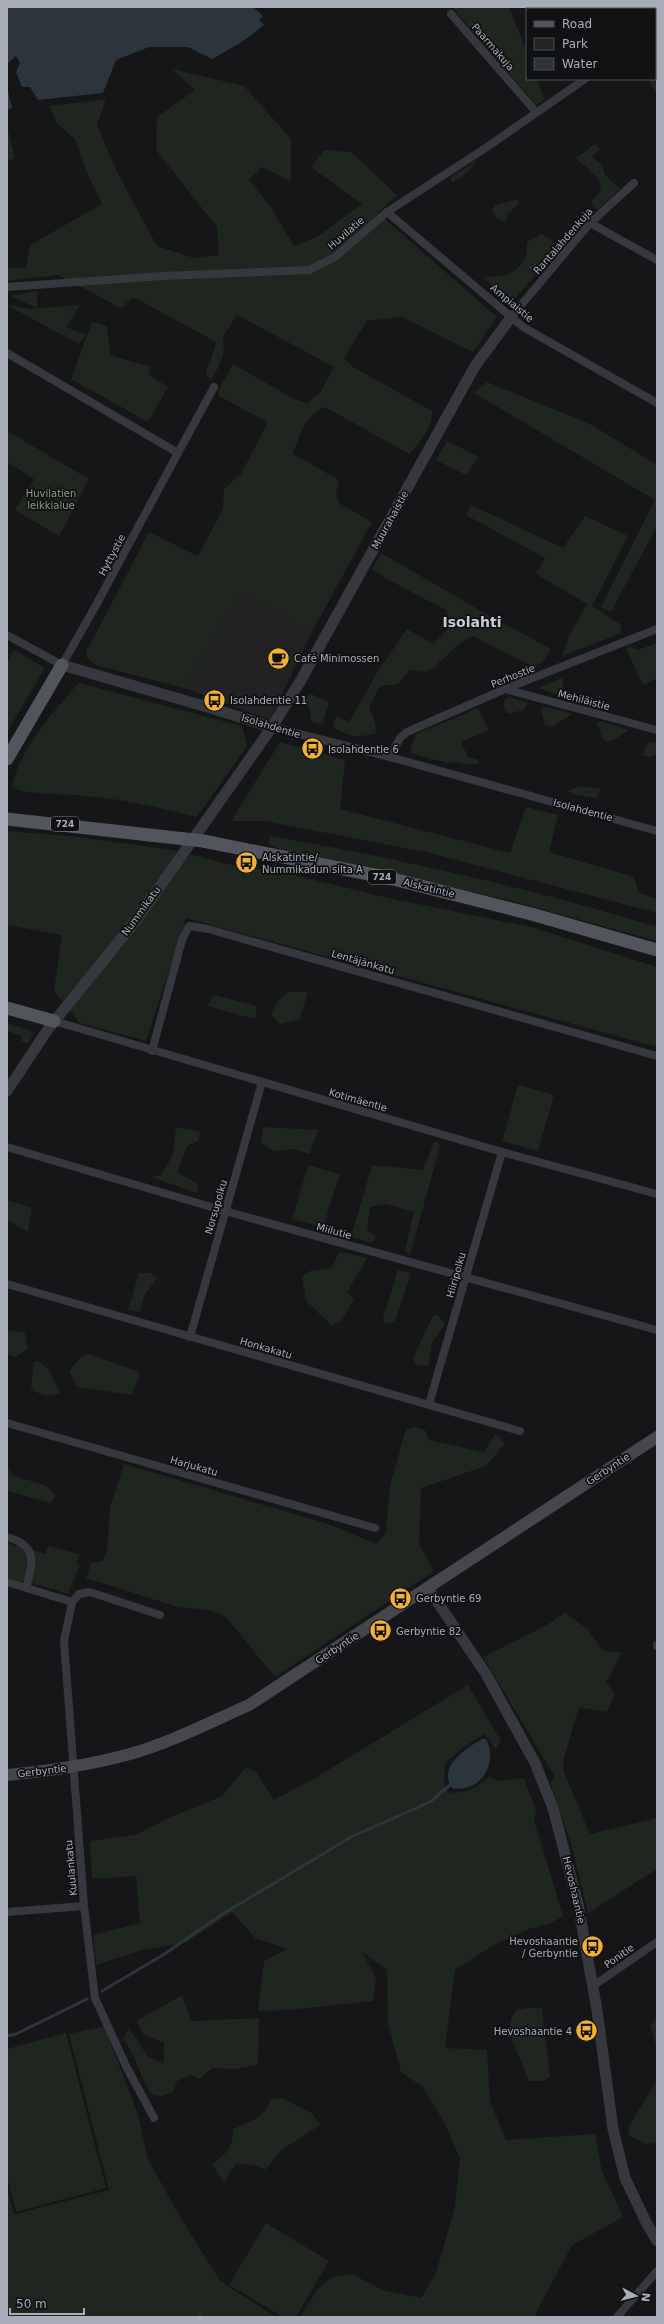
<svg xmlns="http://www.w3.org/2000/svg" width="664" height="2324" font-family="'DejaVu Sans',sans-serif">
  <rect width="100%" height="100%" fill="#161618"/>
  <path fill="#222225" d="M242,591l70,41 -42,88 -86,-32z"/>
  <g fill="#1e261f">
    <path d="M452,7h57l18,46v26h10l8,21 -9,5z"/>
    <path d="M568,7h45l1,2h-45z"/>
    <path d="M626,7h31v25h-2v-23h-27z"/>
    <path d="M657,50v45l-9,-16h7v-28z"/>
    <path d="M172,69l72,17 47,53v42l-29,-14 -13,13 22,27 23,39 23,-9 45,-33 -51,-37 13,-17 27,2 46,43 -19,18 119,104 -24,35 -71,-35 -35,4 -23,37 9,9 79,44c1,16 -12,32 -23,43l-84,-47c-22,10 -24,26 -32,47l46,26 -3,13 3,10 33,19 -60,110 -70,-41 -58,97 -89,-23 -8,-7 -1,-6 63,-120 49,24 25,-47 1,-20 17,-15 27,-52 -49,-26 -1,-5 15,-27 61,35 13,4 13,-10 14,-26 -97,-52 -14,22c3,17 -3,28 -11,42l-4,-2 -2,-6c7,-12 6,-18 10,-29l-83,-45 -12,11 -63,-33 -51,6v-13h19l4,-23 72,-41 -14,-29 -13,-36 -18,-15 -7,-18 56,-7 -9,26 20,47 40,74 37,12 25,-3 -2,-28 -61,-77 1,-33 38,-27z"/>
    <path d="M7,125l8,33 -8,4z"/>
    <path d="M595,144l5,5 -8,8 11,9 2,9 15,14 -23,21 -6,-8 10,-11 -2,-12 -23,-21z"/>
    <path d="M477,160l-10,13 -15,10 -2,-5z"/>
    <path d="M519,199l-1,6 -10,8 -3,9 -7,-3 -6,-8 2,-6z"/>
    <path d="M541,234l9,5 9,9 -48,55 -28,-26c15,0 35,-2 42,-19 2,-4 1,-11 2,-16z"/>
    <path d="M37,291v17l-27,-12z"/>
    <path d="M7,305l21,4 52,-4 -14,22 19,8 -6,9z"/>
    <path d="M92,322l15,4 3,29 41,12 -3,7 20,13 -20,35 -77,-43z"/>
    <path d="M487,382l103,42 67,41v61l-46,86 -10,-5 54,-107 -181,-107z"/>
    <path d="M7,431l82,48 -30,57 -44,-26 19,-31 -27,-17z"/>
    <path d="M447,441l32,16 -13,18 -30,-15z"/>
    <path d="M471,505l92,43 22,-32 43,20 -36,70 28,18 2,9 -60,23 7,-20 18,-32 -51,-30 9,-16 -79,-43z"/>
    <path d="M381,553l107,62 63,34 -9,14 -11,3 -58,-30 -14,8 -27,25 -7,3 -15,-2 -12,14 -18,2 -11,21 6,15 2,11c-19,5 -27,5 -44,-6l3,-11 13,6 29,-51 29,-42 26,15 18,-18 -5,-16 -61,-32 -13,-9z"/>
    <path d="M657,643v35l-14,7 -17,-36 4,-2 8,3z"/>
    <path d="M14,650l31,18 -38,64v-70z"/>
    <path d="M563,678v15l-7,1 -19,-6z"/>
    <path d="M79,683l163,43 5,20 -50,71c-37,-9 -74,-18 -112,-21 -25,-3 -49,0 -73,-8 4,-34 44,-80 67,-105z"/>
    <path d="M309,693l20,9 -6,21 -6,1 -6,-3 -1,-10 -5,-9z"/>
    <path d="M509,697l19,6 -5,7 -15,4 -4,-5v-9z"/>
    <path d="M543,706l29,8 -20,13 -7,-2 -4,-13z"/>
    <path d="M478,708l11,22 -28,12 7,15h-2l13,3 -1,3c-11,5 -20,-4 -30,0l-35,-9 -3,-4 6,-16z"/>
    <path d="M601,721l28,9 -15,10 -8,1 -4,-3 -5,-15z"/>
    <path d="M280,742l65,18 -5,49 170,44 16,-46 32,8 -9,37 85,25 5,16 18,6v14l-231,-61 -162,-31h-33z"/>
    <path d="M650,742l7,1v11l-8,3 -6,-2 2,-7z"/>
    <path d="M580,786l21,3 -5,9 -20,-3 -9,-4z"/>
    <path d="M7,831l72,6 93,13 68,17 38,4 106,26 147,30 126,40v80l-471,-129 -40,123 -66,-18 -26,-32 8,-56 -55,-10z"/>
    <path d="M270,836c131,23 260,52 387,91v14l-145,-40 -223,-49 -21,-7z"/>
    <path d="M289,992h19l-9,28 -19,4 -9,-10 7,-13z"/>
    <path d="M214,995l43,11 -2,13 -48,-13z"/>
    <path d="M7,1023l27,9 -5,11 -8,-1 1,-6 -15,-5z"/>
    <path d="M518,1085l36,10 -16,56 -36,-10z"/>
    <path d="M176,1127l25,5 -3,9 -11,5 -10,26 21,12 -1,9 -46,-16 10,-2 12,-20z"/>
    <path d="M263,1127l55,3 -8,24 -16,-5 -20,2 -13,-8z"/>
    <path d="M435,1140l5,6 -30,109 -5,-5 9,-38 -28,-8 -16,3 -3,22 9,8 -4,6 -21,-6 21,-72 51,5z"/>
    <path d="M308,1165l32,9 -17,53 -31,-8z"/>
    <path d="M7,1200l25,8 -4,24 -21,-12z"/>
    <path d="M343,1252l24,6 -20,34 7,7 -12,21 -10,6 -26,-25 -4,-25 8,-5 21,-3 8,-15z"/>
    <path d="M398,1270l13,3 -16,48 -10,3 -2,-6z"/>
    <path d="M139,1273h11l7,5 -13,18 -4,16 -12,-2z"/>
    <path d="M438,1315l7,9 -13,19 -4,23 -12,-1 -3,-7 20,-42z"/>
    <path d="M7,1330l18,3 3,16 -12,8 -9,-3z"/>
    <path d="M89,1354l51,18 -8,23 -55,-8 -8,-16 12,-14z"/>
    <path d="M39,1361l10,9 11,23c-13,4 -19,4 -29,-6l3,-25z"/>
    <path d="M415,1427l10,3 4,10 55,12 11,-18 10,9 -19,23 -65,22 -2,56 15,27 -159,106 -50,-61 -17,-6 -30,-3 -92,-29 5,-15 11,-2 5,-11 3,-43 14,-43 204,60 48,20 10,-11 4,-48 16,-56z"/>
    <path d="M7,1468l7,8 31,9 10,10 -4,8 -44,-12z"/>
    <path d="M7,1543l38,11 3,-8 32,8 -3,9 3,1 -12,30 -44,-14 -1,2 -16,-4z"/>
    <path d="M565,1612l22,17 17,22 18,2 -16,29 9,12 -8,18 -28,-5 -15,51 -1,12 27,64 67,-16v51l-69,44 -17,-69 -21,-62 5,-5 -72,-120 64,-32z"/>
    <path d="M468,1685l33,56 -5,8 -11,-15 -20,12 -20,17 -1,21 4,8c18,3 27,-5 42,-15l9,4 25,-3 12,32 -2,10 29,96 -12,7 -22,6 -37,17 -37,24 -10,78 42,2 3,51 16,39 89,-6 7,37 21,46 -51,28 -38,72h-234l18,-28 14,-12 20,-3 30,16 39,8 15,-25 19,-66 5,-49 -16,-36 -21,-35 -22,-15 -13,-48 -1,-54 -25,-18 14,26 -3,23 -86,9 -29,1 6,-50 23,-12 -32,-11 -23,-26 -47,31 -43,7 -46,15 -3,-30 47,-12 -4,-47 -44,3 -2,-38 45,-6 36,-18 51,-21 24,-29 10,5 18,28 41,-22z"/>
    <path d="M182,1995l9,26 68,-3 -1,47 -23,4 -23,-1 -13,11 -8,-4 -14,6 -4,11 -12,4 -10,-2c-11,-18 -15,-38 -28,-55l6,-11 19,29 16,7v-21l-21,-9 -6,-13z"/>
    <path d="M527,2008h15l8,69 -7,4h-14l-20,-48 2,-14 6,-9z"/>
    <path d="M657,2018v31l-7,-24z"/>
    <path d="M104,2026l34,88 10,45 27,49 45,73 56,36h-269v-131l7,28 95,-24 -40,-156z"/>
    <path d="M66,2033l40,155 -90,24 -9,-35v-128z"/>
    <path d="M657,2080v62l-11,2 -17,-9 -1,-7z"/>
    <path d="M283,2098l30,16 7,11 -40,26 -15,19 -11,-5 -18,-1 -12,18 -12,-17c14,-11 21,-17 21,-36 16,-7 33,-12 38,-30z"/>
    <path d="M266,2223l63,38 -33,56h-13l-54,-32z"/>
  </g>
  <g fill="#2c353c">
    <path d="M7,7h246l10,9 -4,4 5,5 -22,17 -30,17 -24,-12h-39l-33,13 -13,33 -65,7 -8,-13h-8l-6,-15 4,-9 -4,-7 -9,8z"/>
    <path d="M7,86l5,22 -5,2z"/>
    <path d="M482,1739h4c13,24 -6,55 -34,49 -14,-22 12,-38 30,-49z"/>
  </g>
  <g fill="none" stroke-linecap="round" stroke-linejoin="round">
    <g stroke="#2c353c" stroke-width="3">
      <path d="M102,1991l61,-36 58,-40 130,-78 79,-35 20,-17"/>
      <path d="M7,2036l9,-2 71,-35"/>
      <path d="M200,2317v-2"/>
    </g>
    <g stroke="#37383d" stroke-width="8">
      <path d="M451,14l85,98"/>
      <path d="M387,212l136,115 134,76"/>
      <path d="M590,223l67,37"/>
      <path d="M7,287l155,-11 147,-6 26,-13 52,-45 100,-65 98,-68"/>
      <path d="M512,316l78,-93 44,-40"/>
      <path d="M7,353l171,100 -83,154 -33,58 -55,-30"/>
      <path d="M178,453l36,-66"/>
      <path d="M505,689l152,41"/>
      <path d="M272,727l118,30 267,74"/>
      <path d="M390,757l10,-19 7,-6 98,-43 152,-60"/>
      <path d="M54,1021l448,131 155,42"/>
      <path d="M152,1051l30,-111 7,-14 19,3 449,127"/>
      <path d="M7,1147l218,64 432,119"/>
      <path d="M7,1284l513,147"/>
      <path d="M190,1337l72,-255"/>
      <path d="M429,1404l73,-252"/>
      <path d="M7,1423l368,105"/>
      <path d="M7,1537c30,8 27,25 19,51"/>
      <path d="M7,1582l65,20 7,-8 11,-2 70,23"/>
      <path d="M72,1602l-8,39 20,265 11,92 31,68 28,52"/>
      <path d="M657,1645v1"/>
      <path d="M7,1912l77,-6"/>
      <path d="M593,1986l64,-44"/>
      <path d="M617,2317l40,-46"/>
    </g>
    <g stroke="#37383d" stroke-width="11">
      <path d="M62,665l152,44 58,18"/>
      <path d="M7,1091l41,-62 89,-110 135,-192 29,-47 174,-314 37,-50"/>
      <path d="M428,1588l58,86 49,89 18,45 25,96 19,106 16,119 12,49 22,46 10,17"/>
    </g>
    <path stroke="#45474d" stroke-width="12" d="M7,1775c42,-4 83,-10 123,-21 42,-12 80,-32 119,-49l408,-268"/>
    <g stroke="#53555c" stroke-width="13">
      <path d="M7,759l55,-94"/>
      <path d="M7,819l196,22 186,37 146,37 122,35"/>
      <path d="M7,1008l47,13"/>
    </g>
  </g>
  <defs>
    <symbol id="cafe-disc" viewBox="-11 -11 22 22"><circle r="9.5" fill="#f2b134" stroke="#111113"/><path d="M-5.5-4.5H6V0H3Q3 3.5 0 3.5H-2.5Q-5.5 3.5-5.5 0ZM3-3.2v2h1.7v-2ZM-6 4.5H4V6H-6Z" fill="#111"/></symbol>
    <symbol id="bus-disc" viewBox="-11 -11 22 22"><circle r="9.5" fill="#f2b134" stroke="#111113"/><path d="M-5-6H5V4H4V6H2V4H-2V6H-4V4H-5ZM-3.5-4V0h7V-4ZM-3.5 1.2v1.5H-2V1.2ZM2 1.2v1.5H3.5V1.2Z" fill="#111"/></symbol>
  </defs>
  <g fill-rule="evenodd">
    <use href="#cafe-disc" x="266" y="646" width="25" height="25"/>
    <use href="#bus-disc" x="202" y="688" width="25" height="25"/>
    <use href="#bus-disc" x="300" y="736" width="25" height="25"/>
    <use href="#bus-disc" x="234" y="850" width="25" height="25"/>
    <use href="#bus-disc" x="388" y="1586" width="25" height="25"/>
    <use href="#bus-disc" x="368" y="1618" width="25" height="25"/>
    <use href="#bus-disc" x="580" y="1934" width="25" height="25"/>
    <use href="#bus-disc" x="574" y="2018" width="25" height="25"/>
  </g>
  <g text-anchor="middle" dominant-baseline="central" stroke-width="3.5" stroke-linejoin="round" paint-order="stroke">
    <g fill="#111113" stroke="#7b7e86" stroke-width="1">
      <rect x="51" y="817" width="28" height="14" rx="3"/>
      <rect x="368" y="870" width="28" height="14" rx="3"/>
    </g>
    <g font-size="9" font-weight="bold" fill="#a8adb8">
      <text x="65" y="824">724</text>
      <text x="382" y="877">724</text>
    </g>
    <g font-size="10" fill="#a8adb8" stroke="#111113">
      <text transform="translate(493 47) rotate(49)">Paarmakuja</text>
      <text transform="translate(346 233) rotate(-41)">Huvilatie</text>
      <text transform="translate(563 241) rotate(-49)">Rantalahdenkuja</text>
      <text transform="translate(512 303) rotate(40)">Ampiaistie</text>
      <text transform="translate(390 520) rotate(-61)">Muurahaistie</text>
      <text transform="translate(112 555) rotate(-62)">Hyttystie</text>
      <text transform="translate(513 676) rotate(-22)">Perhostie</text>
      <text transform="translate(584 700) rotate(15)">Mehiläistie</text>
      <text transform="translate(271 726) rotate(17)">Isolahdentie</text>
      <text transform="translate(583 810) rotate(15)">Isolahdentie</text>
      <text transform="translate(429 888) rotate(14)">Alskatintie</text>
      <text transform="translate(141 911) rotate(-54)">Nummikatu</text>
      <text transform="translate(363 962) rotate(16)">Lentäjänkatu</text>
      <text transform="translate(358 1100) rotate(16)">Kotimäentie</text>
      <text transform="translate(216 1207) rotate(-74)">Norsupolku</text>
      <text transform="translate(334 1231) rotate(15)">Miilutie</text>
      <text transform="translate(456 1275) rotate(-74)">Hiiripolku</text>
      <text transform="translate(266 1348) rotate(16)">Honkakatu</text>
      <text transform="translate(194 1466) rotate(16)">Harjukatu</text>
      <text transform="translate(608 1469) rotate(-33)">Gerbyntie</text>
      <text transform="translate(337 1648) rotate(-33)">Gerbyntie</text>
      <text transform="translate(42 1771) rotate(-7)">Gerbyntie</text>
      <text transform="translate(71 1868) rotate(-95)">Kuulankatu</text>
      <text transform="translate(574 1890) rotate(77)">Hevoshaantie</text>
      <text transform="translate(619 1956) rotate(-35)">Ponitie</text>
    </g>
    <g font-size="10" fill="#7fa381" stroke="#111113">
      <text x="51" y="493">Huvilatien<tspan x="51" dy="12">leikkialue</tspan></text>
    </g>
    <g font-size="10" fill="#a8adb8" stroke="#111113" text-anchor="start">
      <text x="294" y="658">Café Minimossen</text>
      <text x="230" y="700">Isolahdentie 11</text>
      <text x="328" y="749">Isolahdentie 6</text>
      <text x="262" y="857">Alskatintie/<tspan x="262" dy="12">Nummikadun silta A</tspan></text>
      <text x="416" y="1598">Gerbyntie 69</text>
      <text x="396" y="1631">Gerbyntie 82</text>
      <text x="578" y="1941" text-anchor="end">Hevoshaantie<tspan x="578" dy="12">/ Gerbyntie</tspan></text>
      <text x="572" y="2031" text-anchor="end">Hevoshaantie 4</text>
    </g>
    <g font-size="14" font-weight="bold" fill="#c9ccd4" stroke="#111113">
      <text x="472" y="622">Isolahti</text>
    </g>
  </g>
  <rect width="664" height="2324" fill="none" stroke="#a8adb8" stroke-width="16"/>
  <rect x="526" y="8" width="130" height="72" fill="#111113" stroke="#4d4f55"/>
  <rect x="534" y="21" width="20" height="6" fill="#53555c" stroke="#4d4f55"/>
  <text x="562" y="28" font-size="12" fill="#a8adb8">Road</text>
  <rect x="534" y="38" width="20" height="12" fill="#1e261f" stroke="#4d4f55"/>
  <text x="562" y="48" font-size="12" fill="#a8adb8">Park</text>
  <rect x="534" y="58" width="20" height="12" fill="#2c353c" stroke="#4d4f55"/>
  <text x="562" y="68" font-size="12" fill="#a8adb8">Water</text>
  <g transform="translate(636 2296) rotate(97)" stroke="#111113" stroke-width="3" paint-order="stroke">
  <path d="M0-3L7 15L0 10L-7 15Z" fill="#a8adb8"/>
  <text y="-6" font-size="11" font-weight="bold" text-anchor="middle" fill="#a8adb8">N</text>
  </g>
  <path d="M10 2308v6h74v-6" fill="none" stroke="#a8adb8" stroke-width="2"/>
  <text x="16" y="2308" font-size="12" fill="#a8adb8" stroke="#111113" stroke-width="3" paint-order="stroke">50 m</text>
</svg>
